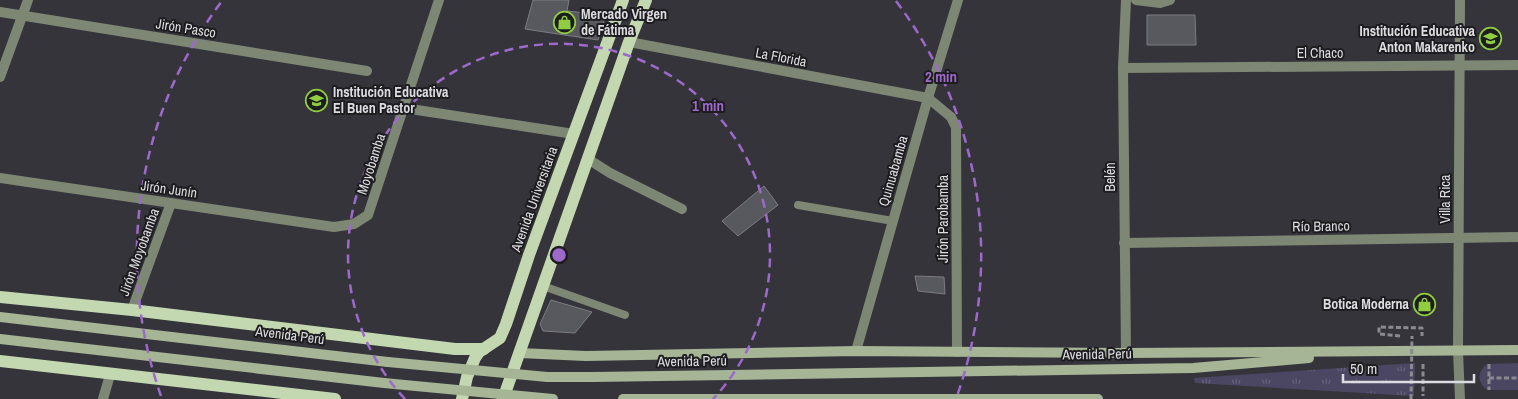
<svg xmlns="http://www.w3.org/2000/svg" width="1518" height="399" font-family="'Archivo Narrow',sans-serif">
  <defs>
    <pattern id="grass-tufts" width="24" height="20" patternUnits="userSpaceOnUse" patternTransform="scale(1.25)"><rect width="24" height="20" fill="#4b4763"/><path d="M3 7l-1-3M5 7V3M7 7l1-3M15 17l-1-3M17 17v-4M19 17l1-3" fill="none" stroke="#646179"/></pattern>
  </defs>
  <rect width="100%" height="100%" fill="#35343b"/>
  <path fill="url(#grass-tufts)" d="M1415,363l-1,33 -219,-13 -1,-5z"/>
  <path fill="#4b4763" d="M1518,363v27h-31c-10,-8 -10,-18 0,-26z"/>
  <g fill="#58585f" stroke="#7d7c84">
    <path d="M533,0h36l-2,11 39,4 -8,25 -73,-11z"/>
    <path d="M1147,15h48l1,30h-49z"/>
    <path d="M764,186l14,19 -40,31 -16,-15z"/>
    <path d="M915,276l29,1 1,17 -27,-3z"/>
    <path d="M551,300l41,12 -17,21 -32,-2 -3,-7z"/>
  </g>
  <g fill="none" stroke-linecap="round" stroke-linejoin="round">
    <g stroke="#8b8a90" stroke-width="3" stroke-dasharray="5 2.5" stroke-linecap="butt">
      <path d="M1400,336l-21,-2v-7l43,1v8"/>
      <path d="M1423,364v32"/>
      <path d="M1489,364v26"/>
      <path d="M1489,378h29"/>
    </g>
    <g stroke="#7d8774" stroke-width="8">
      <path d="M798,205l95,16"/>
      <path d="M543,286l82,29"/>
    </g>
    <g stroke="#7d8774" stroke-width="10">
      <path d="M1126,0l-3,68 3,285"/>
      <path d="M1136,0l24,3 10,-3"/>
      <path d="M0,12l367,59"/>
      <path d="M629,42l299,56 23,19 5,10 1,225"/>
      <path d="M1123,68l395,-3"/>
      <path d="M404,108l170,26"/>
      <path d="M588,159l22,14 72,36"/>
      <path d="M0,178l334,49 20,-3 14,-9 71,-215"/>
      <path d="M1124,243l394,-6"/>
      <path d="M132,310l39,-107"/>
      <path d="M856,351l72,-253 30,-98"/>
      <path d="M103,399l7,-24"/>
      <path d="M1460,399l-2,-48 2,-351"/>
    </g>
    <path stroke="#7d8774" stroke-width="10" d="M0,77l28,-77"/>
    <g stroke="#a5b596" stroke-width="10">
      <path d="M0,317l388,45"/>
      <path d="M0,339l384,44"/>
      <path d="M519,353l67,3 270,-5 270,2 392,-3"/>
      <path d="M592,377l601,-9 116,-10"/>
      <path d="M623,399h475"/>
    </g>
    <g stroke="#c3d8b0" stroke-width="12">
      <path d="M0,297l132,13 323,39h29"/>
      <path d="M0,361l335,38"/>
      <path d="M462,399l5,-22 8,-19 4,-6 21,-14 6,-14 23,-69 94,-255"/>
      <path d="M503,399l126,-357 17,-42"/>
    </g>
    <path stroke="#8b8a90" stroke-width="3" stroke-dasharray="5 2.5" stroke-linecap="butt" d="M1411,399l1,-63"/>
    <g stroke="#a5b596" stroke-width="10">
      <path d="M388,362l159,15h45"/>
      <path d="M384,383l169,16"/>
    </g>
  </g>
  <g fill="none" stroke="#9d6acb" stroke-width="2.5" stroke-dasharray="9 6">
    <path d="M405 399A211 211 0 1 1 713 399"/>
    <path d="M161 396A422 422 0 0 1 222 1M896 1A422 422 0 0 1 957 396"/>
  </g>
  <defs>
    <symbol id="shop-ring" viewBox="-11 -11 22 22"><circle r="9.5" fill="#1d1c1f" stroke="#90cd41" stroke-width="1.5"/><path d="M-5-2.5h2.3a2.7 3.5 0 0 1 5.4 0H5L5.5 6h-11ZM-1.5-2.5h3a1.5 2.3 0 0 0-3 0Z" fill="#90cd41"/></symbol>
    <symbol id="school-ring" viewBox="-11 -11 22 22"><circle r="9.5" fill="#1d1c1f" stroke="#90cd41" stroke-width="1.5"/><path d="M0-5L7-2L0 1L-7-2ZM-4 1L0 2.5L4 1V4Q0 6-4 4Z" fill="#90cd41"/></symbol>
  </defs>
  <g fill-rule="evenodd">
    <use href="#shop-ring" x="552" y="10" width="25" height="25"/>
    <use href="#school-ring" x="1478" y="26" width="25" height="25"/>
    <use href="#school-ring" x="304" y="88" width="25" height="25"/>
    <use href="#shop-ring" x="1412" y="292" width="25" height="25"/>
  </g>
  <g text-anchor="middle" dominant-baseline="central" stroke-width="4" stroke-linejoin="round" paint-order="stroke">
    <g font-size="14" font-weight="bold" fill="#dddde1" stroke="#1d1c1f" text-anchor="start">
      <text x="581" y="14">Mercado Virgen<tspan x="581" dy="16">de Fátima</tspan></text>
      <text x="1475" y="31" text-anchor="end">Institución Educativa<tspan x="1475" dy="16">Anton Makarenko</tspan></text>
      <text x="333" y="92">Institución Educativa<tspan x="333" dy="16">El Buen Pastor</tspan></text>
      <text x="1409" y="304" text-anchor="end">Botica Moderna</text>
    </g>
    <g font-size="14" fill="#dddde1" stroke="#1d1c1f">
      <text transform="translate(186 28) rotate(9)">Jirón Pasco</text>
      <text x="1320" y="53">El Chaco</text>
      <text transform="translate(781 57) rotate(11)">La Florida</text>
      <text transform="translate(371 164) rotate(-72)">Moyobamba</text>
      <text transform="translate(893 171) rotate(-74)">Quinuabamba</text>
      <text transform="translate(1110 177) rotate(-90)">Belén</text>
      <text transform="translate(169 189) rotate(8)">Jirón Junín</text>
      <text transform="translate(534 199) rotate(-70)">Avenida Universitaria</text>
      <text transform="translate(1445 199) rotate(-90)">Villa Rica</text>
      <text transform="translate(943 219) rotate(-90)">Jirón Parobamba</text>
      <text transform="translate(1321 226) rotate(-1)">Río Branco</text>
      <text transform="translate(139 252) rotate(-70)">Jirón Moyobamba</text>
      <text transform="translate(290 335) rotate(7)">Avenida Perú</text>
      <text transform="translate(1097 354) rotate(-1)">Avenida Perú</text>
      <text transform="translate(692 361) rotate(-1)">Avenida Perú</text>
    </g>
  </g>
  <circle cx="559" cy="255" r="8" fill="#9d6acb" stroke="#1d1c1f" stroke-width="2.5"/>
  <g font-size="15" text-anchor="middle" font-weight="bold" fill="#9d6acb" stroke="#1d1c1f" stroke-width="4" stroke-linejoin="round" paint-order="stroke">
    <text x="941" y="82">2 min</text>
    <text x="708" y="111">1 min</text>
  </g>
  <path d="M1343 374v8h131v-8" fill="none" stroke="#dddde1" stroke-width="2.5"/>
  <text x="1350" y="374" font-size="15" fill="#dddde1" stroke="#1d1c1f" stroke-width="4" paint-order="stroke">50 m</text>
</svg>
